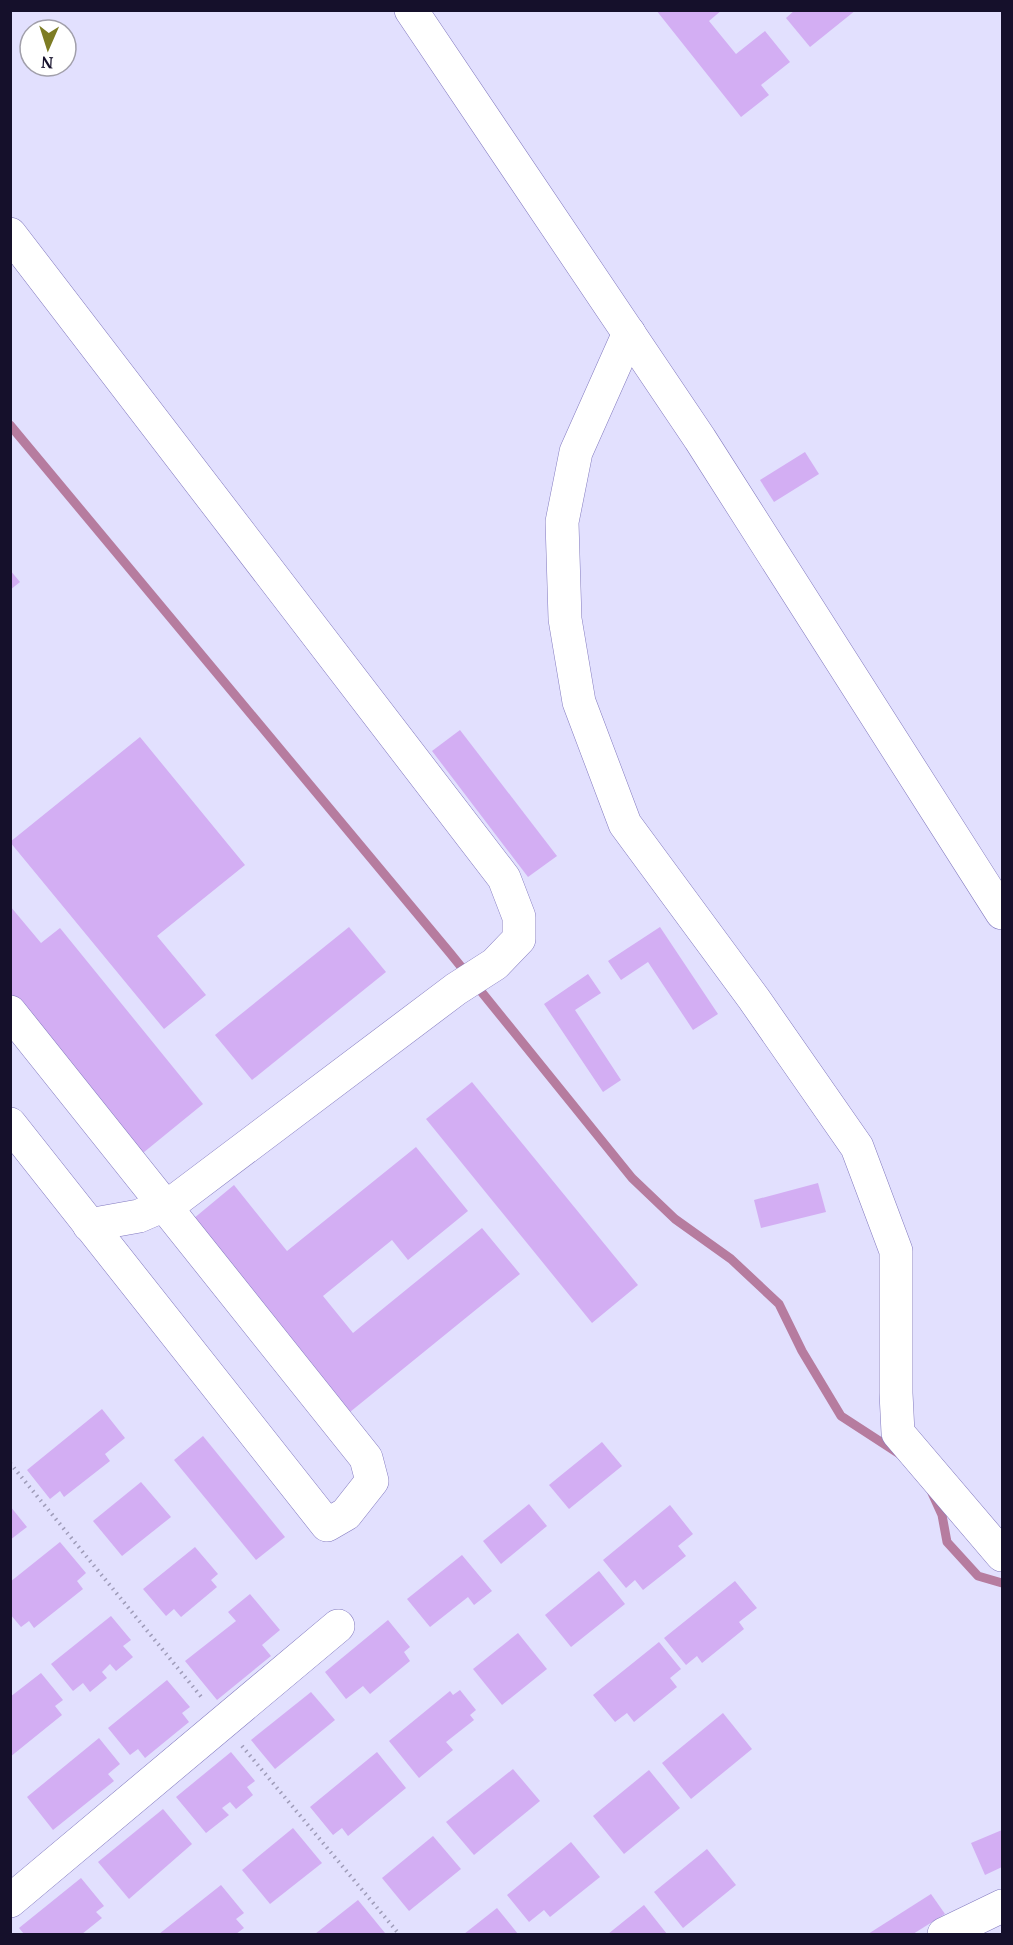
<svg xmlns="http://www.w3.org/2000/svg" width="1013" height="1945" font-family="'PT Serif',serif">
  <rect width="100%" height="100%" fill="#e2e0fe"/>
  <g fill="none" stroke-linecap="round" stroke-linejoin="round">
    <g stroke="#b67c9f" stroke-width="9">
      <path d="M10,425l440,528 182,225 43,41 56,40 48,45 23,47 39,65 60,39"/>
      <path d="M932,1493l10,22 5,27 31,34 24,7"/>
    </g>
  </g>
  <g fill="#d3aef3">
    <path d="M656,10h66l-13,11 27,33 29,-23 25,31 -29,23 8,10 -28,22z"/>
    <path d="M795,10h61l-46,37 -24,-29z"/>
    <path d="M805,452l14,22 -45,28 -14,-22z"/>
    <path d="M10,570l10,12 -10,8z"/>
    <path d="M460,730l97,126 -29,21 -96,-126z"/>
    <path d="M140,737l105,128 -88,71 49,59 -42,34 -154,-187z"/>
    <path d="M10,906l31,37 19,-15 143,176 -65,53 -128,-157z"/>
    <path d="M349,927l37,45 -134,108 -37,-45z"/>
    <path d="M660,927l58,87 -25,16 -45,-68 -27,18 -13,-19z"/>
    <path d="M588,974l13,19 -26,17 46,70 -18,12 -59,-88z"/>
    <path d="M472,1082l166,203 -46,38 -166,-204z"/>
    <path d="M416,1147l52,64 -60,49 -16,-20 -69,56 30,37 129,-105 38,46 -170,138 -157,-193 41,-34 53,66z"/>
    <path d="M818,1183l8,29 -65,16 -7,-28z"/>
    <path d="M102,1409l23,29 -20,16 5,7 -46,36 -4,-6 -10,8 -23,-29z"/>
    <path d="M203,1436l82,101 -29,23 -82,-100z"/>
    <path d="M602,1442l20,24 -53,43 -20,-24z"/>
    <path d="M141,1482l30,35 -49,39 -29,-35z"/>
    <path d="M529,1504l18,22 -46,38 -18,-23z"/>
    <path d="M670,1505l23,29 -15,12 8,10 -43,34 -8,-10 -9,8 -23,-28z"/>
    <path d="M10,1506l17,21 -17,13z"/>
    <path d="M60,1542l26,31 -9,8 6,8 -49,39 -5,-7 -8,6 -11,-13v-32z"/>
    <path d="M195,1547l23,27 -7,6 6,7 -36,30 -7,-8 -8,7 -23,-27z"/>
    <path d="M462,1555l30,36 -18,14 -6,-8 -38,30 -23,-28z"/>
    <path d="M599,1571l26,33 -54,43 -26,-32z"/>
    <path d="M735,1581l22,27 -18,14 5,7 -42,34 -5,-7 -11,9 -22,-27z"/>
    <path d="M250,1594l30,36 -18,15 9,11 -54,44 -32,-39 51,-40 -8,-9z"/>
    <path d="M111,1616l20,24 -8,6 10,11 -17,14 -6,-7 -8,8 5,6 -17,14 -7,-9 -10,8 -22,-27z"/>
    <path d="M388,1620l22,27 -6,5 6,9 -40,33 -7,-8 -17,13 -21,-27z"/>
    <path d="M518,1633l29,36 -45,36 -29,-36z"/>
    <path d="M659,1642l22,27 -11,9 7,9 -43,35 -7,-9 -12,9 -22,-27z"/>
    <path d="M41,1673l22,27 -8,6 7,9 -52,42v-60z"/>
    <path d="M167,1680l23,27 -8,6 7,9 -44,36 -7,-9 -8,6 -22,-27z"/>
    <path d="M460,1690l16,20 -6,5 4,5 -28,22 7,8 -34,28 -30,-37 61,-50 3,4z"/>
    <path d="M311,1692l24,28 -60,49 -24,-29z"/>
    <path d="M723,1713l29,36 -61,50 -29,-36z"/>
    <path d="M99,1738l21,26 -12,10 6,7 -61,49 -26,-33z"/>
    <path d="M231,1752l24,29 -8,6 6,8 -17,14 -6,-7 -8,6 7,7 -23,18 -30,-36z"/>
    <path d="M377,1752l29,36 -58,48 -6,-8 -9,7 -23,-28z"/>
    <path d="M513,1769l27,32 -66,54 -28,-33z"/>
    <path d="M649,1770l31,38 -56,46 -31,-38z"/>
    <path d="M163,1809l29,35 -63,55 -31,-37z"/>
    <path d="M293,1828l29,35 -52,41 -28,-34z"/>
    <path d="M1002,1830v37l-17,8 -14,-32z"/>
    <path d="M433,1836l28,33 -52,42 -27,-33z"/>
    <path d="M571,1842l29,35 -50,40 -6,-7 -15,12 -22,-27z"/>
    <path d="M707,1849l29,36 -53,43 -29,-36z"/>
    <path d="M81,1878l23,28 -8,6 6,6 -20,16h-58l-5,-6z"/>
    <path d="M221,1885l23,28 -8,6 8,9 -8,6h-77z"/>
    <path d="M931,1894l14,20 -32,20h-45z"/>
    <path d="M358,1900l27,33 -70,1z"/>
    <path d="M644,1905l23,29h-59z"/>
    <path d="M497,1908l21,26h-54z"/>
  </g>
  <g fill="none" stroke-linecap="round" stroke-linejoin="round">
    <defs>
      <g id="minor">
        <path d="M411,10l289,429 302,474"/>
        <path d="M10,234l494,644 15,39v22l-24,25 -39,25 -280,211 -37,16 -50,9"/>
        <path d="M629,333l-53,119 -14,70 3,97 14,83 46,122 129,175 103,148 39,104v142l2,40 104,122"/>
        <path d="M10,1012l356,446 6,23 -26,33 -19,11 -317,-401"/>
        <path d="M10,1901l328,-275"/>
        <path d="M944,1934l58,-28"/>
      </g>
    </defs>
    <use href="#minor" stroke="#8279bf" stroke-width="34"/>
    <g stroke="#9f9cb9" stroke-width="4" stroke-dasharray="1.5 4.5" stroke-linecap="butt">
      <path d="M10,1463l193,236"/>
      <path d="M242,1746l157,188"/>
    </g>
    <use href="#minor" stroke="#fff" stroke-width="33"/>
  </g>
  <rect width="1013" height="1945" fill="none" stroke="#15102b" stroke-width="24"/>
  <g transform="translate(48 48) rotate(183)"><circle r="28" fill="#ffffff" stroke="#a19faa" stroke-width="1.5"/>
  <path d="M0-4.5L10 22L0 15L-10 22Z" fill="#7d7c24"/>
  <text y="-9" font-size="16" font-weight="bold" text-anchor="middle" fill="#15102b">N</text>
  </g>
</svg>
